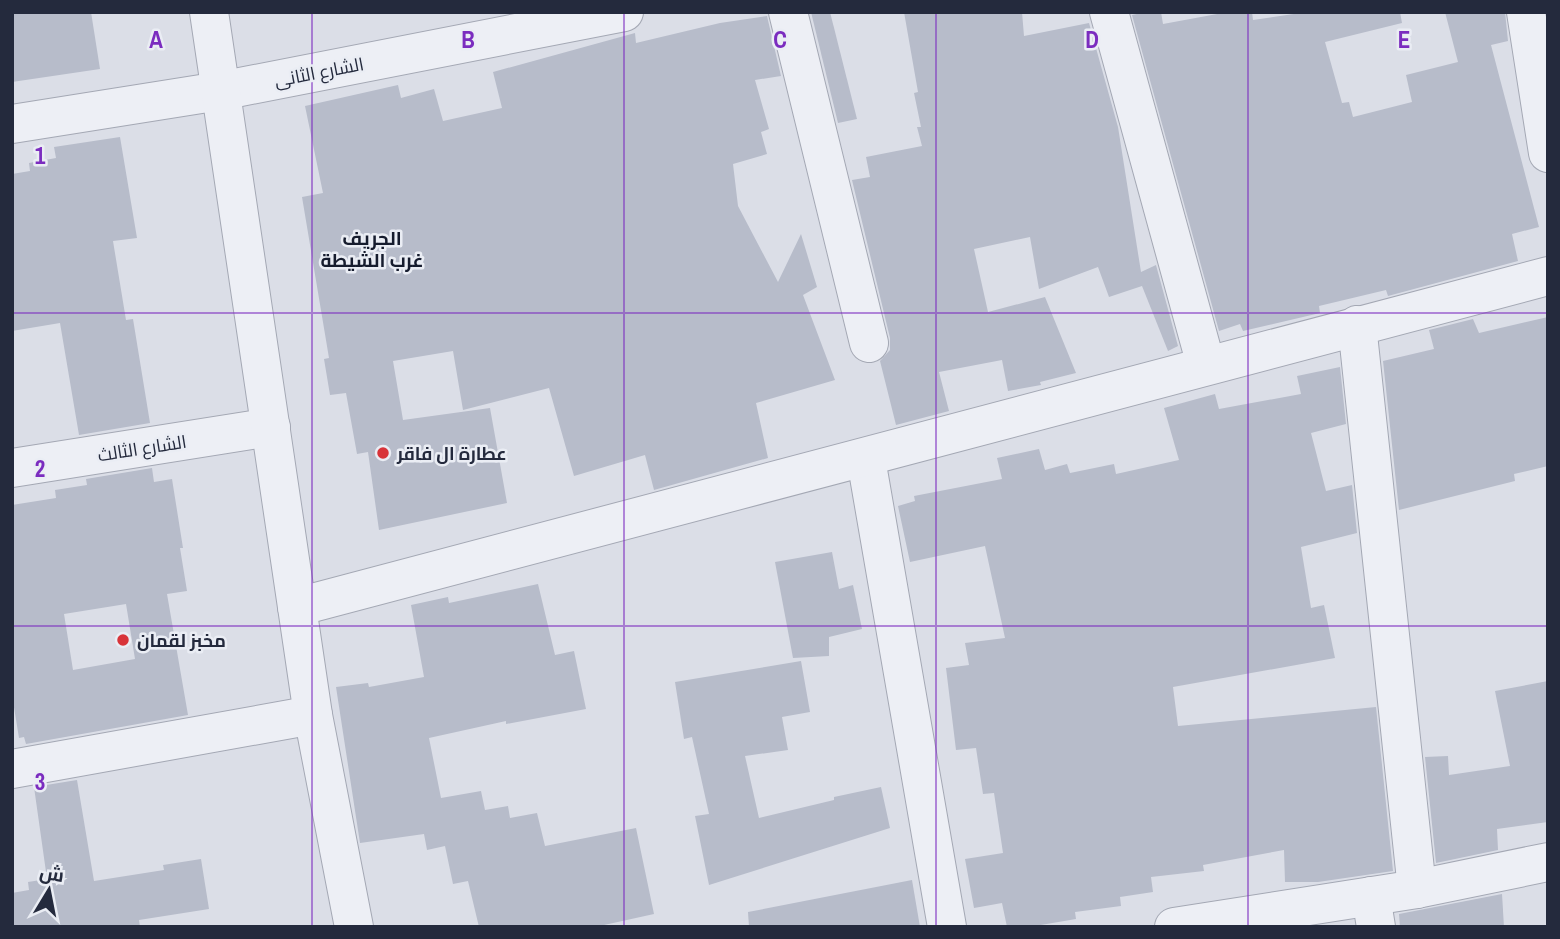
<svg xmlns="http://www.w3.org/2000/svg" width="1560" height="939" font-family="'Archivo Narrow',Cairo,sans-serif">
  <rect width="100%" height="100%" fill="#dbdee7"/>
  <g fill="#b7bcca" fill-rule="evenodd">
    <path d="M12,12h79l9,57 -88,13z"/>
    <path d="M811,12h19l27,107 -19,4z"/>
    <path d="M904,12h118l2,24 65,-13 29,104 23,145 15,-7 22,81 -10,5 -26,-65 -33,11 -11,-30 -59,22 -9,-52 -56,12 14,63 57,-15 31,76 -36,9 1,3 -33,6 -6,-31 -63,12 10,39 -53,14 -16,-64 10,-11v-12l-38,-158 18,-3 -4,-20 56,-11 -5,-19h4l-7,-34 4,-1z"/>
    <path d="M1146,12h15l2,12 65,-12h24l1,8 54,-8h93l2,11 -77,19 17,61 7,-1 4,15 59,-15 -6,-27 52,-13 -13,-50h60l3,29 -17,4 48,182 -27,7 6,27 -130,35 -2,-6 -67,16 1,7 -77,18 -3,-7 -21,7 -87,-316z"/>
    <path d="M767,16l14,60 -26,4 14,49 -8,3 6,22 -34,10 5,42 40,76 23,-48 16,53 -14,8 32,85 -79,23 12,55 -114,32 -9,-35 -71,21 -25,-88 -86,22 -10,-59 -60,10 10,59 87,-12 17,95 -128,27 -11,-78 -11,2 -11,-61 -16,2 -6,-36 5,-1 -27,-161 21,-4 -18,-87 93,-21 3,13 33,-9 9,32 59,-13 -9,-36 142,-39 1,10 84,-20z"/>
    <path d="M120,137l17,101 -24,3 13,79 7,-1 17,104 -71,12 -19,-112 -48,8v-157l18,-3 -1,-8 27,-5 -2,-11z"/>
    <path d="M1548,317v149l-34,8 1,7 -116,29 -16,-149 51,-12 -5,-19 44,-11 6,14z"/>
    <path d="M1340,367l6,57 -35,9 15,58 26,-6 5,48 -56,14 10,61 13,-3 11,53 -162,29 5,39 198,-19 17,164 -75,11h-33l-1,-32 -81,15 1,6 -53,6 2,15 -33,5 1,9 -46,6 1,7 -47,8h-22l-5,-24 -28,5 -9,-49 38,-6 -9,-60 -11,1 -7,-46 -20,2 -10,-82 23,-3 -4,-22 40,-5 -20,-92 -75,16 -12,-56 17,-5 -1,-5 88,-17 -5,-21 42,-9 6,21 22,-6 3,9 44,-9 2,10 63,-14 -15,-52 51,-14 4,15 82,-15 -4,-18z"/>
    <path d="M152,468l2,14 18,-3 11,69h-3l7,43 -20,3 21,121 -162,29 -2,-7 -5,1 -7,-43v-190l44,-7 -1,-8 32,-5 -1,-6zM126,604l9,55 -62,11 -9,-56z"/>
    <path d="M832,552l7,37 14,-4 9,44 -33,8v19l-36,2 -18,-96z"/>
    <path d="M538,584l17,71 19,-4 12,58 -80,15v-3l-77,17 12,60 40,-7 4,19 23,-4 2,12 27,-5 8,33 91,-18 18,86 -59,13h-116l-11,-46 -15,3 -8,-38 -18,4 -3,-16 -64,9 -24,-156 32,-4 1,4 55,-10 -13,-72 37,-8 1,6z"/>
    <path d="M801,661l9,51 -28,5 6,33 -43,6 14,62 75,-18v-3l47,-10 9,41 -181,57 -14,-69 14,-2 -17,-77 -8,2 -9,-57z"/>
    <path d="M1548,681v141l-51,7 1,21 -62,13 -11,-106 23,-1 1,19 61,-9 -15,-75z"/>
    <path d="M77,780l17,101 70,-11 -1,-5 38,-6 8,50 -70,11 1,7h-128v-34l17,-3 -1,-8 19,-3 -13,-92z"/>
    <path d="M912,880l8,47h-171l-1,-15z"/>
    <path d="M1502,894l2,33h-104l-1,-13z"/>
  </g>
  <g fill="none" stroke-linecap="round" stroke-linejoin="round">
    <defs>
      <g id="minor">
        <path d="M788,12l81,331"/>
        <path d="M1109,12l97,353"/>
        <path d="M1526,12l22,141"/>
        <path d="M12,124l208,-33 404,-79"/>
        <path d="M1357,325l60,564"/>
        <path d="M866,459l81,468"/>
        <path d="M12,468l259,-41"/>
        <path d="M297,607l1251,-331"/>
        <path d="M12,769l301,-54"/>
        <path d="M1371,896l5,31"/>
        <path d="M1174,927l243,-38 131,-27"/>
      </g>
      <path id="tertiary" d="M209,12l104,703 41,212"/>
    </defs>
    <use href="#minor" stroke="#a4a8b4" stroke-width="40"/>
    <use href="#tertiary" stroke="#a4a8b4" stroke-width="40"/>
    <use href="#minor" stroke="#edeff5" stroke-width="38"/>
    <use href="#tertiary" stroke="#edeff5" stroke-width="38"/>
  </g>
  <path fill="none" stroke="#7b2cbf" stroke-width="2" stroke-opacity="0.55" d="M312,12v915M624,12v915M936,12v915M1248,12v915M12,313h1536M12,626h1536"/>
  <g fill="#d83339" stroke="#eaedf4" stroke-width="2.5">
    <circle cx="383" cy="453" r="7"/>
    <circle cx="123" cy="640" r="7"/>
  </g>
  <g text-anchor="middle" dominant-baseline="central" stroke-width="5" stroke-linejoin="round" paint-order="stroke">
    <g font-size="18" fill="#242a3d" stroke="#eaedf4">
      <text transform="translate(319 72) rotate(-11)">الشارع الثانى</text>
      <text transform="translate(142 448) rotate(-9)">الشارع الثالث</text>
    </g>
    <g font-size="18" font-weight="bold" fill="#242a3d" stroke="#eaedf4" text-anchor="start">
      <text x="397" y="453">عطارة ال فاقر</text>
      <text x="137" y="640">مخبز لقمان</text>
    </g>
    <g font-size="19" font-weight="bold" fill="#161c2e" stroke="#eaedf4">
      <text x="372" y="238">الجريف<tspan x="372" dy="22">غرب الشيطة</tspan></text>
    </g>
  </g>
  <g font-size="23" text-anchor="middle" font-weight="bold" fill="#7b2cbf" stroke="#eaedf4" stroke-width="5" stroke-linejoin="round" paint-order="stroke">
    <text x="156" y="48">A</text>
    <text x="468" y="48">B</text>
    <text x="780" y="48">C</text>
    <text x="1092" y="48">D</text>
    <text x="1404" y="48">E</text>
    <text x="40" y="164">1</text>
    <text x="40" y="477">2</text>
    <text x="40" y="790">3</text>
  </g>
  <rect width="1560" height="939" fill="none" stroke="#242a3d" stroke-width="28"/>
  <g transform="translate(49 890) rotate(10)" stroke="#eaedf4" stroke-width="5" paint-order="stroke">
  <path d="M0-5L12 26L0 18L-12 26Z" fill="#242a3d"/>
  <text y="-10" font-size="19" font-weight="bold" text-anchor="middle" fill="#242a3d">ش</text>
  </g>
</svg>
